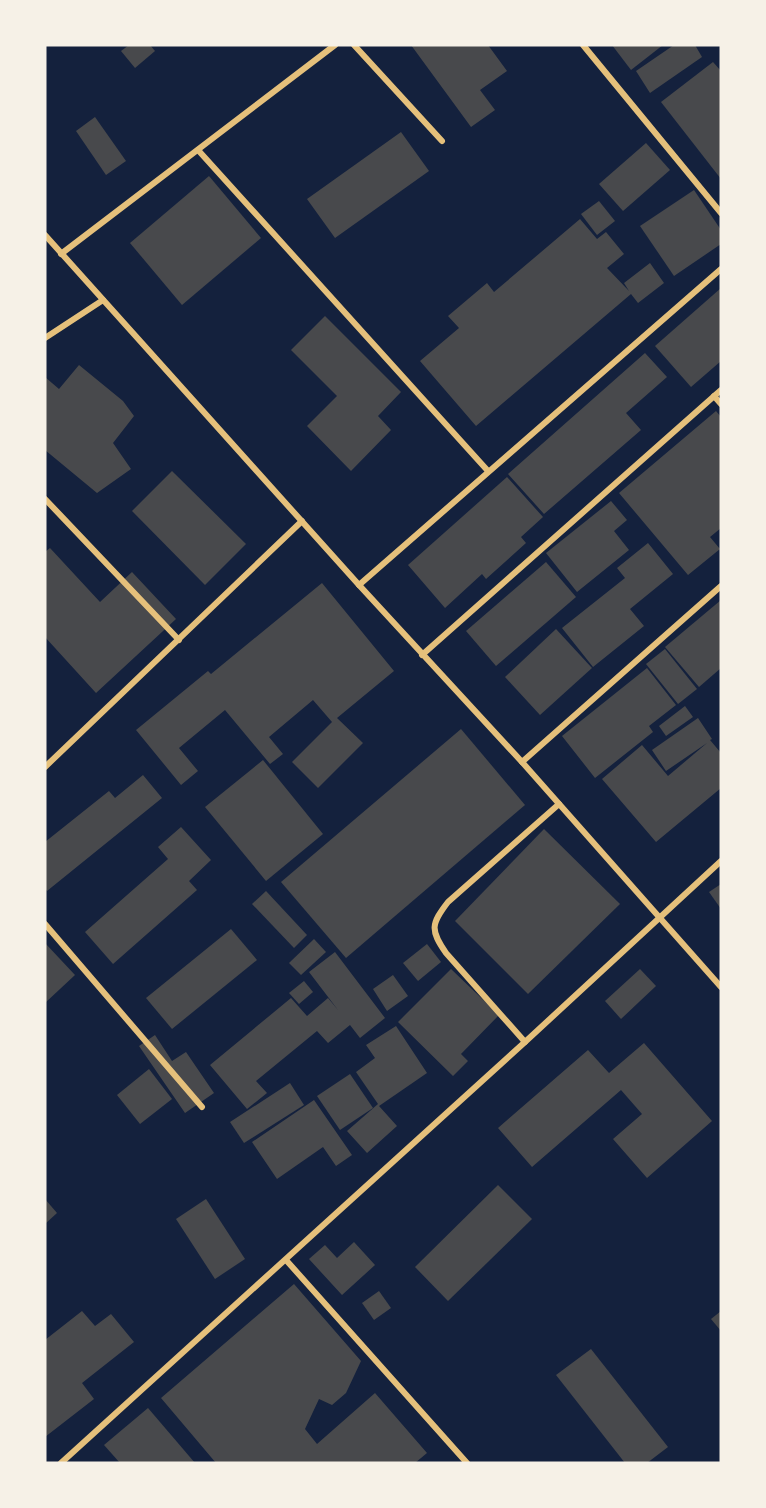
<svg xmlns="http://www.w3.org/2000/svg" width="766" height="1508" font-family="'IBM Plex Sans',sans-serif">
  <rect width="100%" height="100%" fill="#14213d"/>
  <g fill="#48494c">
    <path d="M129,45h21l5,6 -20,17 -14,-17z"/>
    <path d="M411,45h77l19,26 -27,19 15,20 -24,17z"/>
    <path d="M612,45h51l-32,25z"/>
    <path d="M674,45h21l7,12 -52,36 -14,-22z"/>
    <path d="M713,62l8,9v108l-60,-77z"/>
    <path d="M95,117l31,44 -20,14 -30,-44z"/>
    <path d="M401,132l28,39 -94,67 -28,-39z"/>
    <path d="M646,143l24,27 -47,41 -24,-27z"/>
    <path d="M209,176l52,62 -79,67 -52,-62z"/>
    <path d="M694,190l27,40v14l-47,32 -34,-50z"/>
    <path d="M599,201l16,20 -18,14 -16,-21z"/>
    <path d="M580,219l17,20 9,-7 18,22 -17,14 22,23 -5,-8 26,-20 14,20 -26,20 -7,-9 -155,132 -56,-65 39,-33 -11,-12 39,-33 7,9z"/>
    <path d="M721,288v73l-30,26 -36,-41z"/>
    <path d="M325,316l76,76 -23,24 13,14 -40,41 -44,-45 30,-30 -46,-46z"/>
    <path d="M645,353l22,24 -41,36 15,17 -97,84 -36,-40z"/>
    <path d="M79,365l44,36 11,15 -21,27 18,26 -34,24 -52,-43v-73l14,12z"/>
    <path d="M716,411l5,6v111l-11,9 10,12 -32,26 -69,-82z"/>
    <path d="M172,471l74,73 -41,41 -73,-74z"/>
    <path d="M507,477l36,40 -22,20 5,6 -40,36 -4,-5 -37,34 -37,-43z"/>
    <path d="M611,501l16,19 -13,11 15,19 -52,42 -31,-39z"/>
    <path d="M648,543l25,31 -43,35 14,17 -51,41 -31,-39 63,-50 -8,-10z"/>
    <path d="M50,548l50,54 32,-30 44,47 -80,74 -51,-56v-85z"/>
    <path d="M546,562l30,35 -80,69 -30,-35z"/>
    <path d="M322,583l72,88 -57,47 26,25 -45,45 -26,-26 40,-40 -19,-22 -44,37 14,17 -13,10 -45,-54 -46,38 19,23 -17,14 -45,-55 72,-59 3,3z"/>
    <path d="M721,600v68l-22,19 -34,-40z"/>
    <path d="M556,629l36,39 -52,47 -35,-38z"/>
    <path d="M665,649l32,40 -19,15 -32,-40z"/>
    <path d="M647,668l29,37 -27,21 4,6 -58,46 -33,-42z"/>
    <path d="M685,706l8,11 -27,19 -7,-10z"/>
    <path d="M698,718l14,21 -2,1 11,13v35l-65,54 -54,-63 40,-34 26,31 39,-33 -41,28 -14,-21z"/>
    <path d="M461,729l64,76 -179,153 -65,-76z"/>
    <path d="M263,760l60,74 -57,47 -61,-74z"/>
    <path d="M143,775l19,23 -115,93 -2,-3v-46l64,-51 6,7z"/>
    <path d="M181,827l30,33 -22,21 8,9 -84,74 -28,-32 83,-73 -10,-12z"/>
    <path d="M544,829l76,75 -92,90 -73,-73z"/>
    <path d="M721,884v25l-12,-17z"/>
    <path d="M266,891l41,44 -13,13 -42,-44z"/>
    <path d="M231,929l26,31 -85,69 -26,-31z"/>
    <path d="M314,939l12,13 -25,23 -12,-12z"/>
    <path d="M45,943l30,32 -30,28z"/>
    <path d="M427,944l14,18 -23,19 -15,-18z"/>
    <path d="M335,952l50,66 -25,20 -10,-13 -22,18 -11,-12 -61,50 11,12 -20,16 -37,-44 81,-67 16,18 21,-18 10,12 -29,-38z"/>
    <path d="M451,969l48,46 -38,39 7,7 -15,15 -55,-54z"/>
    <path d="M640,969l16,17 -35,33 -16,-18z"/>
    <path d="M393,975l15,21 -21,15 -14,-22z"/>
    <path d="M304,981l9,11 -14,12 -10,-11z"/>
    <path d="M396,1026l31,47 -48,33 18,20 -30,27 -20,-22 31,-27 -22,-32 19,-14 -9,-13z"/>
    <path d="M155,1035l17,26 14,-9 28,41 -29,20 -46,-67z"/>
    <path d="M644,1043l68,78 -65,57 -34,-39 29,-25 -21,-24 -89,77 -34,-39 90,-78 21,23z"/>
    <path d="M149,1069l23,30 -32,25 -23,-29z"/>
    <path d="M350,1074l23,34 -33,22 -23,-34z"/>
    <path d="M290,1083l14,22 -60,38 -14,-21z"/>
    <path d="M314,1100l38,55 -16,11 -13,-19 -46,32 -25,-37z"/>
    <path d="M498,1185l34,34 -84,82 -33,-34z"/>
    <path d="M45,1199l12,14 -12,11z"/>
    <path d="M206,1199l39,60 -30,20 -39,-60z"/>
    <path d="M354,1242l21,23 -33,30 -33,-36 16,-14 12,13z"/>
    <path d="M294,1284l67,77 -15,32 -14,12 -13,-6 -14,30 12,15 58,-51 52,60 -12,10h-199l-55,-65z"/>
    <path d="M379,1291l12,17 -17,12 -12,-17z"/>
    <path d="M82,1311l13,15 16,-12 23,28 -52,41 12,16 -49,38v-97z"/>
    <path d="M721,1311v20l-10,-12z"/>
    <path d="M591,1349l77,98 -21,16h-22l-69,-88z"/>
    <path d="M148,1408l47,55h-75l-16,-18z"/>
  </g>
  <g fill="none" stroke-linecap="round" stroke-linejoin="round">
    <g stroke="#e5c07b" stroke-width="6">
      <path d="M354,45l88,96"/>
      <path d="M583,45l138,168"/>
      <path d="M198,150l290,321"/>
      <path d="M45,235l314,350 163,177 199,225"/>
      <path d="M61,254l274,-209"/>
      <path d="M45,338l58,-38"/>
      <path d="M714,396l7,8"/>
      <path d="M45,499l134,141"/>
      <path d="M359,585l362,-316"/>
      <path d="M422,655l299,-265"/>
      <path d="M522,762l199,-176"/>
      <path d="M45,767l257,-246"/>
      <path d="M45,924l157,183"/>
      <path d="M525,1042l-79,-89c-16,-23 -15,-29 2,-51l111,-98"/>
      <path d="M286,1260l181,203"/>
      <path d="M61,1463l464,-421 196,-181"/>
    </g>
  </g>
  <rect width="766" height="1508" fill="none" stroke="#f6f1e7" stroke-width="93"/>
</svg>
